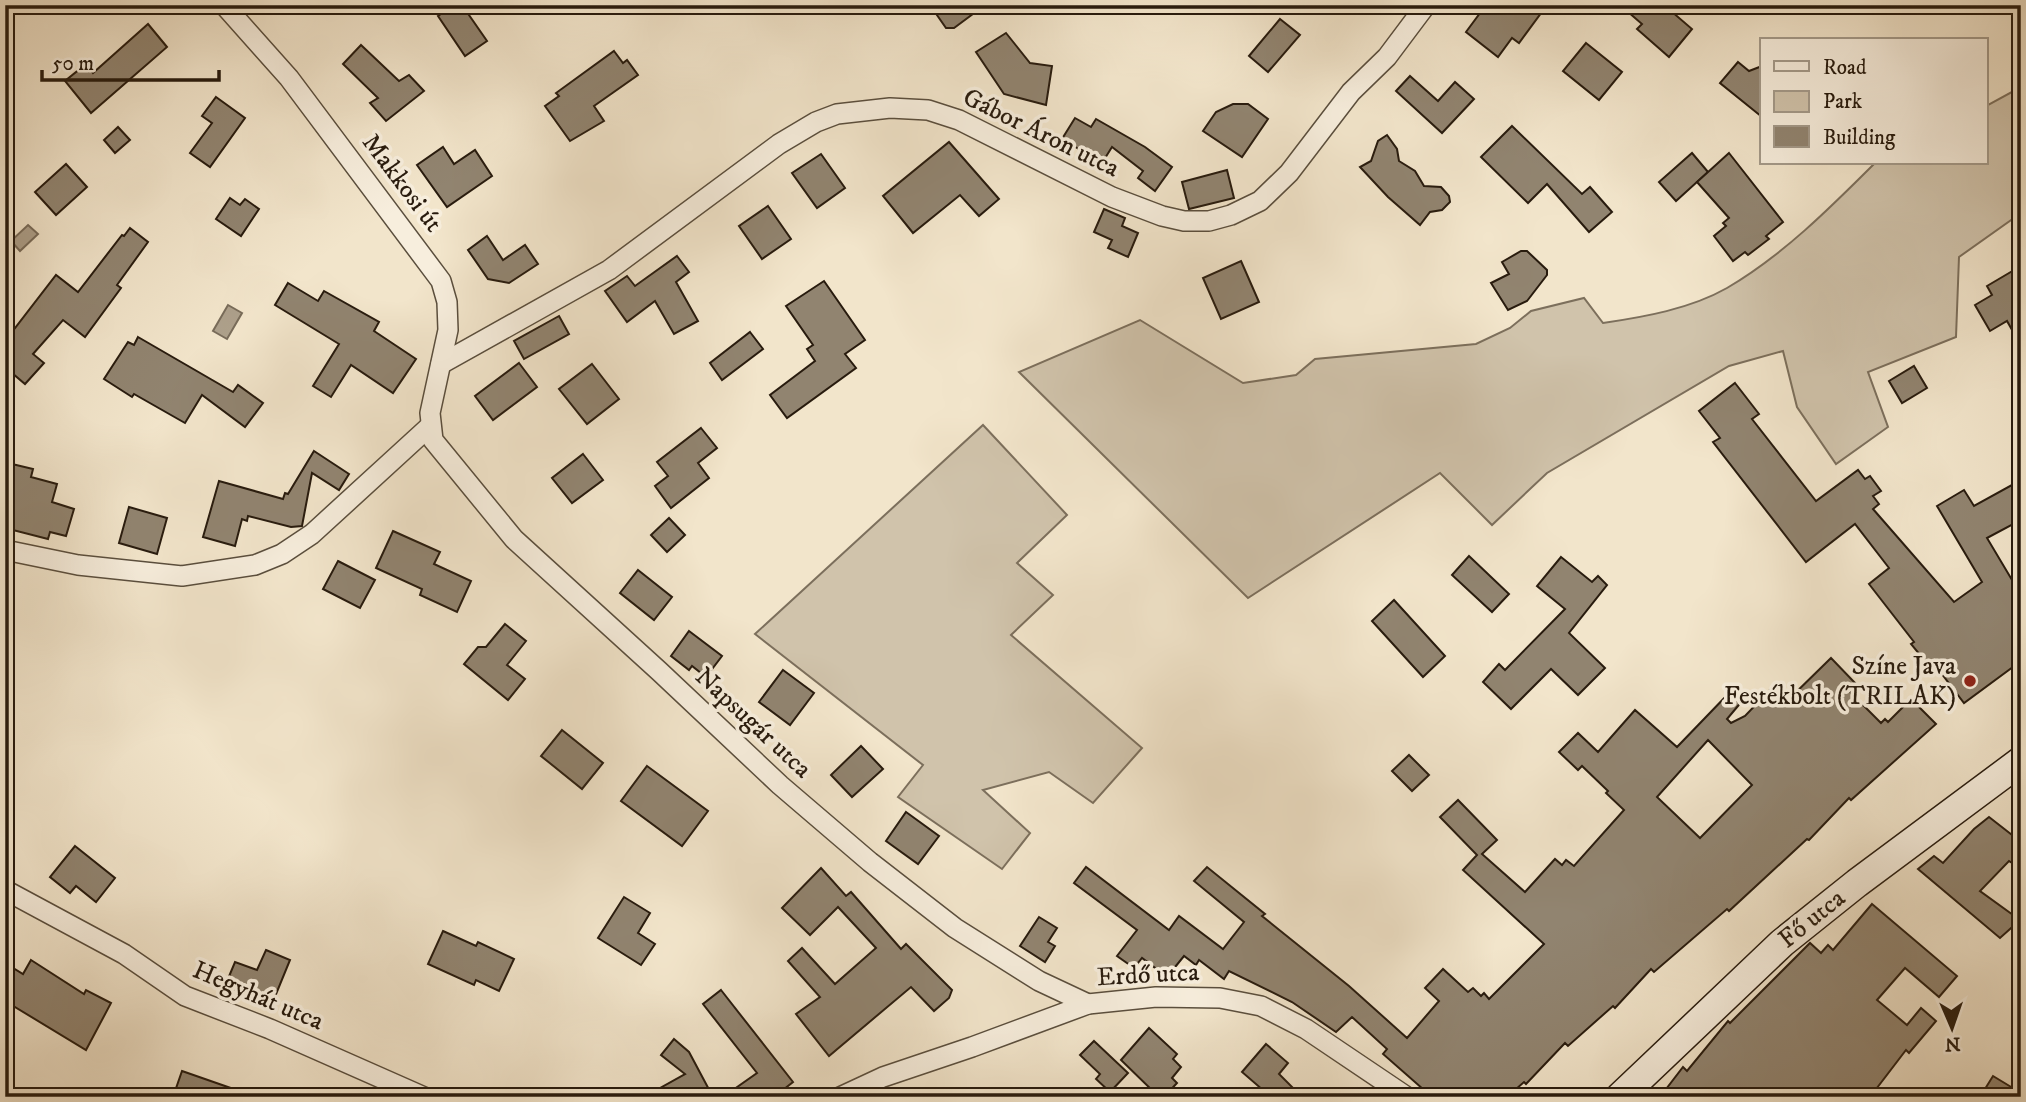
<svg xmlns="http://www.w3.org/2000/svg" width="2026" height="1102" font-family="'IM FELL DW Pica',serif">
  <rect width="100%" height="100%" fill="#f2e5cb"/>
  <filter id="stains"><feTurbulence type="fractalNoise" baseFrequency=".00286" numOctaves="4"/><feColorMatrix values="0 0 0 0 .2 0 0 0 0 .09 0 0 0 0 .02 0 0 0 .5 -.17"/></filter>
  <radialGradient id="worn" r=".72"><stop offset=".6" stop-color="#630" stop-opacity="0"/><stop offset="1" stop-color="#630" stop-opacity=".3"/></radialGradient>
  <g fill="#d0c3ab" stroke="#7c6f5c" stroke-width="2">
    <path d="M2021,87v126l-62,44 -3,80 -88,35 20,55 -52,37 -39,-57 -14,-56 -54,15 -182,107 -55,52 -52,-52 -192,125 -229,-226 121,-52 103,63 53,-8 19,-16 161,-15 34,-16 21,-17 53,-13 19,25c41,-6 87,-14 124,-35 55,-32 103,-80 148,-125h111v-57z"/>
    <path d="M983,425l84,90 -50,48 36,32 -42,40 131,113 -49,55 -44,-31 -66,18 47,43 -28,36 -104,-72 25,-32 -168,-131z"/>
  </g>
  <g fill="#ada08b" stroke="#786b59" stroke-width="2">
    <path d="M28,225l10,9 -18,17 -9,-10z"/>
    <path d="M228,305l14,8 -15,26 -14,-8z"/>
  </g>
  <g fill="#918470" stroke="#281b0e" stroke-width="2" fill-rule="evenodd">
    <path d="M454,5h8l25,36 -22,15 -27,-40z"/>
    <path d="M930,5h55l-31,23h-8z"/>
    <path d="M1486,5h61l-28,38 -7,-5 -14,19 -32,-25z"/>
    <path d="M1620,5h44l28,24 -23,28 -32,-28 5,-5z"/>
    <path d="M1280,19l20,16 -32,37 -19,-16z"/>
    <path d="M148,24l19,23 -76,66 -26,-32 21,-17 7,9z"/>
    <path d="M1006,33l24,30 22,3 -6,39 -42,-11 -28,-42z"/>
    <path d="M1586,43l36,29 -23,28 -36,-29z"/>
    <path d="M361,45l38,36 10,-6 15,16 -38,30 -16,-18 8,-5 -35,-34z"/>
    <path d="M614,51l9,12 4,-3 11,15 -44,31 10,15 -34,20 -25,-35 14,-10 -3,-3z"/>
    <path d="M1738,62l11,9 13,-5v51l-42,-34z"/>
    <path d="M1410,76l28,25 17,-19 19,17 -32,34 -46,-42z"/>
    <path d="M216,97l29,21 -35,49 -20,-14 22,-30 -10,-7z"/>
    <path d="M1233,104h15l20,15 -26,38 -39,-26 13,-19z"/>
    <path d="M1075,118l16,9 5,-8 49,28 27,20 -17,24 -17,-13 5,-7 -31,-24 -10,16 -40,-24z"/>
    <path d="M1512,126l70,68 8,-7 22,25 -23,20 -42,-48 -19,19 -47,-46z"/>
    <path d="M118,127l12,13 -15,13 -11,-13z"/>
    <path d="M1387,135l10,14 2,12 16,10 9,15 17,1 8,9 1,6 -8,8 -12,2 -10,13 -32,-28 -28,-30 11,-6 7,-20z"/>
    <path d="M949,142l50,57 -20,17 -19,-21 -47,38 -30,-37z"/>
    <path d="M443,147l11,17 21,-14 17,26 -45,31 -30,-42z"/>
    <path d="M1692,153l16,19 -32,29 -17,-19z"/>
    <path d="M1729,153l54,69 -17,14 3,3 -21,16 -3,-3 -12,9 -19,-25 12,-10 -3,-3 6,-5 -32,-36z"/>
    <path d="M821,154l24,34 -28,20 -25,-35z"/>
    <path d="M66,164l21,23 -31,28 -21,-23z"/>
    <path d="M1227,170l7,28 -45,11 -7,-27z"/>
    <path d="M230,198l10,7 5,-6 14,10 -18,27 -25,-17z"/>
    <path d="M768,206l23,33 -29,20 -23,-33z"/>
    <path d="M1104,209l21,9 -3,8 16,7 -10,24 -20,-9 4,-8 -18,-8z"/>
    <path d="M130,228l18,14 -31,43 4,3 -36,49 -22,-17 -30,34 11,9 -19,21 -20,-17v-47l10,8 41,-53 22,17 44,-57 2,1z"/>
    <path d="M487,236l16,24 22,-15 13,19 -29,19 -21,-4 -20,-29z"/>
    <path d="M1521,251h6l20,19v5l-20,26 -19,9 -17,-27 18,-9 -7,-12z"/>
    <path d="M677,256l12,16 -13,10 22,39 -24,13 -19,-33 -28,21 -22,-31 22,-15 8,10z"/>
    <path d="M1241,261l18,41 -38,17 -18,-41z"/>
    <path d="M2021,266v80l-14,-25 -17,10 -15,-26 17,-10 -5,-9z"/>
    <path d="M824,281l41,59 -20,14 11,14 -69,50 -17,-23 45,-34 -8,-12 6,-4 -27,-39z"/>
    <path d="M288,283l30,18 6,-10 55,31 -5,9 42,28 -23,34 -42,-28 -20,32 -18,-11 26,-42 -64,-39z"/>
    <path d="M559,316l10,18 -45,25 -10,-18z"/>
    <path d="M750,332l13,17 -41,31 -12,-17z"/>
    <path d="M138,337l95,55 5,-7 25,18 -18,24 -43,-32 -17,28 -51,-29 -2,3 -28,-18 24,-37 6,3z"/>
    <path d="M519,363l18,24 -44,33 -18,-24z"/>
    <path d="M592,364l27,35 -32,25 -28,-35z"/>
    <path d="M1914,366l13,22 -25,15 -13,-22z"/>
    <path d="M1735,383l24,31 -7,5 64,82 42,-31 7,9 5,-3 11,15 -8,5 6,8 -6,5 81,93 28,-20 -45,-76 27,-16 10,16 47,-26v40l-34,18 34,57v66l-57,42 -26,-34 -4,3 -23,-28 3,-2 -45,-58 20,-16 -34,-44 -49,38 -93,-120 7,-4 -21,-27z"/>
    <path d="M701,428l16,20 -19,15 11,15 -38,30 -16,-22 13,-10 -11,-14z"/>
    <path d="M314,451l35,23 -10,16 -27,-17 -10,53 -11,1 -43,-11 -1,5 -5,-2 -7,27 -32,-9 16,-56 64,18 2,-6 3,1z"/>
    <path d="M583,454l20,26 -31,23 -20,-25z"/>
    <path d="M12,464l21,5 -2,8 26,7 -5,18 22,7 -8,27 -16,-4 -2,7 -43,-11v-36z"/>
    <path d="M129,507l38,11 -10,36 -38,-11z"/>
    <path d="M669,518l16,17 -18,17 -16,-17z"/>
    <path d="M393,531l47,21 -6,12 37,17 -14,31 -37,-17 2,-6 -46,-21z"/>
    <path d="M1469,556l40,38 -17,18 -40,-37z"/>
    <path d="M1561,557l31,25 6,-6 9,9 -38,48 36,35 -27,27 -27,-26 -40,40 -28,-27 16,-18 6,6 60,-61 -28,-23z"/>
    <path d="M338,561l37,19 -15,28 -37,-19z"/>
    <path d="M638,570l34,27 -18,23 -34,-27z"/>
    <path d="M1394,600l51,56 -22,21 -51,-56z"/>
    <path d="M505,624l21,17 -19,24 18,14 -17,21 -44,-36 14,-17h8z"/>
    <path d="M689,631l33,25 -16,21 -14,-11 -3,4 -18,-14z"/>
    <path d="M1831,658l26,27 -7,7 31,31 4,-4 3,3 23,-23 25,25 -85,76 -2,-2 -40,42 -2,-1 -78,72 -2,-2 -73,63 -3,-3 -36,39 -2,-2 -45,40 -3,-3 -39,41 -2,-2 -17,15h-75l-49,-43 4,-5 -35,-32 -16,15 -44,-30 -63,-31 -5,8 -25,-19 -3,5 -12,-9 -17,21 -25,-19 -8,10 -17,-12 20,-26 -63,-47 12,-16 83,63 10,-14 44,33 21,-27 -50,-41 13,-14 58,47 -3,2 87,70 58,52 32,-37 -14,-13 18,-19 25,23 5,-4 8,8 3,-3 5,6 55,-55 -81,-74 14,-15 -37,-38 18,-17 39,40 -15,14 43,38 30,-33 7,6 4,-5 8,6 50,-56 -18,-17 2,-2 -26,-25 -4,4 -19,-18 19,-19 20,19 37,-42 42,37 55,-57 11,10 -16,19 4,4 14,-7 26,-27 14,14zM1708,740l44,45 -52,53 -43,-41z"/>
    <path d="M783,670l31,23 -24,32 -31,-23z"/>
    <path d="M562,730l41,33 -21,26 -41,-33z"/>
    <path d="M861,746l22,23 -31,28 -21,-22z"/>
    <path d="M1409,755l20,20 -17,16 -20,-20z"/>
    <path d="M647,766l61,45 -26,35 -61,-45z"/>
    <path d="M906,812l33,24 -21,28 -32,-23z"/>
    <path d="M1989,817l32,25v27l-12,-8 -29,30 40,29 -20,18 -82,-69 16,-13 9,7 31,-34z"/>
    <path d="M75,846l40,32 -19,24 -20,-16 -6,7 -20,-16z"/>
    <path d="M821,868l25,28 5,-4 50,57 5,-5 46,46 -3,8 -15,13 -23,-24 -82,69 -33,-42 24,-17 -32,-36 14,-13 33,36 41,-36 -38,-41 -28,28 -28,-27z"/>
    <path d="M624,897l26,16 -12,20 17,11 -14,21 -43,-27z"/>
    <path d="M1872,904l85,72 -18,21 -34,-29 -28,32 30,25 14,-17 15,13 -27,32 -3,-3 -36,47h-210l23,-30 4,4 41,-50 2,2 80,-80 11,10 7,-8 5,5z"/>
    <path d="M1039,917l18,11 -9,14 7,4 -10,16 -25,-16z"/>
    <path d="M443,931l33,15 2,-4 36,17 -15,32 -23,-11 -2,5 -46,-21z"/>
    <path d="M266,950l24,10 -18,44 -47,-18 10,-24 22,8z"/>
    <path d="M31,960l53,34 2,-4 25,13 -25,47 -81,-49v-38l18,11z"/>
    <path d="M721,990l72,92 -19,15h-51l34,-24 -54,-69z"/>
    <path d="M1149,1028l28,26 -4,5 8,8 -9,11 5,5 -13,14h-5l-38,-37z"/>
    <path d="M674,1039l15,13 24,45h-69l41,-23 -24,-19z"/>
    <path d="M1094,1041l34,32 -18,19 -14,-13 4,-5 -20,-19z"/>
    <path d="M1266,1044l22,19 -9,11 23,23h-31l-29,-25z"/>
    <path d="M182,1071l66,23v3h-75z"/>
    <path d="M1993,1076l28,17v4h-41z"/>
  </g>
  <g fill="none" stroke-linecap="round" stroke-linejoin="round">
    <defs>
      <g id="street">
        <path d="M224,5l65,73 152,203 6,21 1,28 -18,83 3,27 81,99 145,132 121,114 90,77 85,66 84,53 49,23"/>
        <path d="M441,364l168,-94 170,-126 37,-22 21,-8 53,-6 38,2 31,10 153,77 50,19 22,5h25l22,-6 29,-14 29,-28 62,-81 36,-35 39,-52"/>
        <path d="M5,550l73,15 104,11 73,-11 27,-11 30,-20 118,-108"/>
        <path d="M5,890l119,64 61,42 85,33 154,68"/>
        <path d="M840,1097l43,-20 89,-30 116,-43 68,-7 64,1 41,8 45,23 101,68"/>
      </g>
      <path id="secondary" d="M1620,1097l162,-154 75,-60 164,-122"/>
    </defs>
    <use href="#street" stroke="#5a4e3d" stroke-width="22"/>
    <use href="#secondary" stroke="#281b0e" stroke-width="31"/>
    <use href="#street" stroke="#f7eedd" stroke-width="19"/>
    <use href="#secondary" stroke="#f7eedd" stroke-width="28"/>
  </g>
  <circle fill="#8f2418" stroke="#f7eedd" stroke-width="2.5" cx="1970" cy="681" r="7"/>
  <g text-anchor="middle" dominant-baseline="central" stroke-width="7" stroke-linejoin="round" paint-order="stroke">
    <g font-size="26" fill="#281b0e" stroke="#f7eedd">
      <text transform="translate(1041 133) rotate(26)">Gábor Áron utca</text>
      <text transform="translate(402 183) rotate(53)">Makkosi út</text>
      <text transform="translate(753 723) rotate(43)">Napsugár utca</text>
      <text transform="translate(1812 919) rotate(-39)">Fő utca</text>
      <text transform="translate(1148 975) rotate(-3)">Erdő utca</text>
      <text transform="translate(258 996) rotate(23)">Hegyhát utca</text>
    </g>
    <g font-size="26" fill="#281b0e" stroke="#f7eedd" text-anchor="end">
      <text x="1956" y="666">Színe Java<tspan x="1956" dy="30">Festékbolt (TRILAK)</tspan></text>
    </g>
  </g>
  <rect width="2026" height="1102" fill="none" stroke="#f2e5cb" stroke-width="28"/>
  <rect x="7" y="7" width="2012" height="1088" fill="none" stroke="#281b0e" stroke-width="3.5"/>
  <rect x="14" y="14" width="1998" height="1074" fill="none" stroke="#281b0e" stroke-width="2"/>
  <rect x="1760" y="38" width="228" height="126" fill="#f7eedd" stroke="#a49a8a" stroke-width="2"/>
  <rect x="1774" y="61" width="35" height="10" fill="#f7eedd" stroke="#a49a8a" stroke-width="2"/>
  <text x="1823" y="74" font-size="21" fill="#281b0e">Road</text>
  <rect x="1774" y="91" width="35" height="21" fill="#d0c3ab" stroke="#a49a8a" stroke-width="2"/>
  <text x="1823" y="108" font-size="21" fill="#281b0e">Park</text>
  <rect x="1774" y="126" width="35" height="21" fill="#918470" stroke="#a49a8a" stroke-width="2"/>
  <text x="1823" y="144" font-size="21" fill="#281b0e">Building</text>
  <g transform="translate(1952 1028) rotate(178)" stroke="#f7eedd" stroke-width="5" paint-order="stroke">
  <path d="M0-5L12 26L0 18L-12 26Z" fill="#281b0e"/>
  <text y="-10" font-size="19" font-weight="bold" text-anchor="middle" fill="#281b0e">N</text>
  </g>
  <path d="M42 70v10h177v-10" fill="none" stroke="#281b0e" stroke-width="3.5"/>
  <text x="52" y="70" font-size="21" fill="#281b0e" stroke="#f7eedd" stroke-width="5" paint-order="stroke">50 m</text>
  <rect width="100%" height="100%" filter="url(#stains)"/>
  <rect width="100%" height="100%" fill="url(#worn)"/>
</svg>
